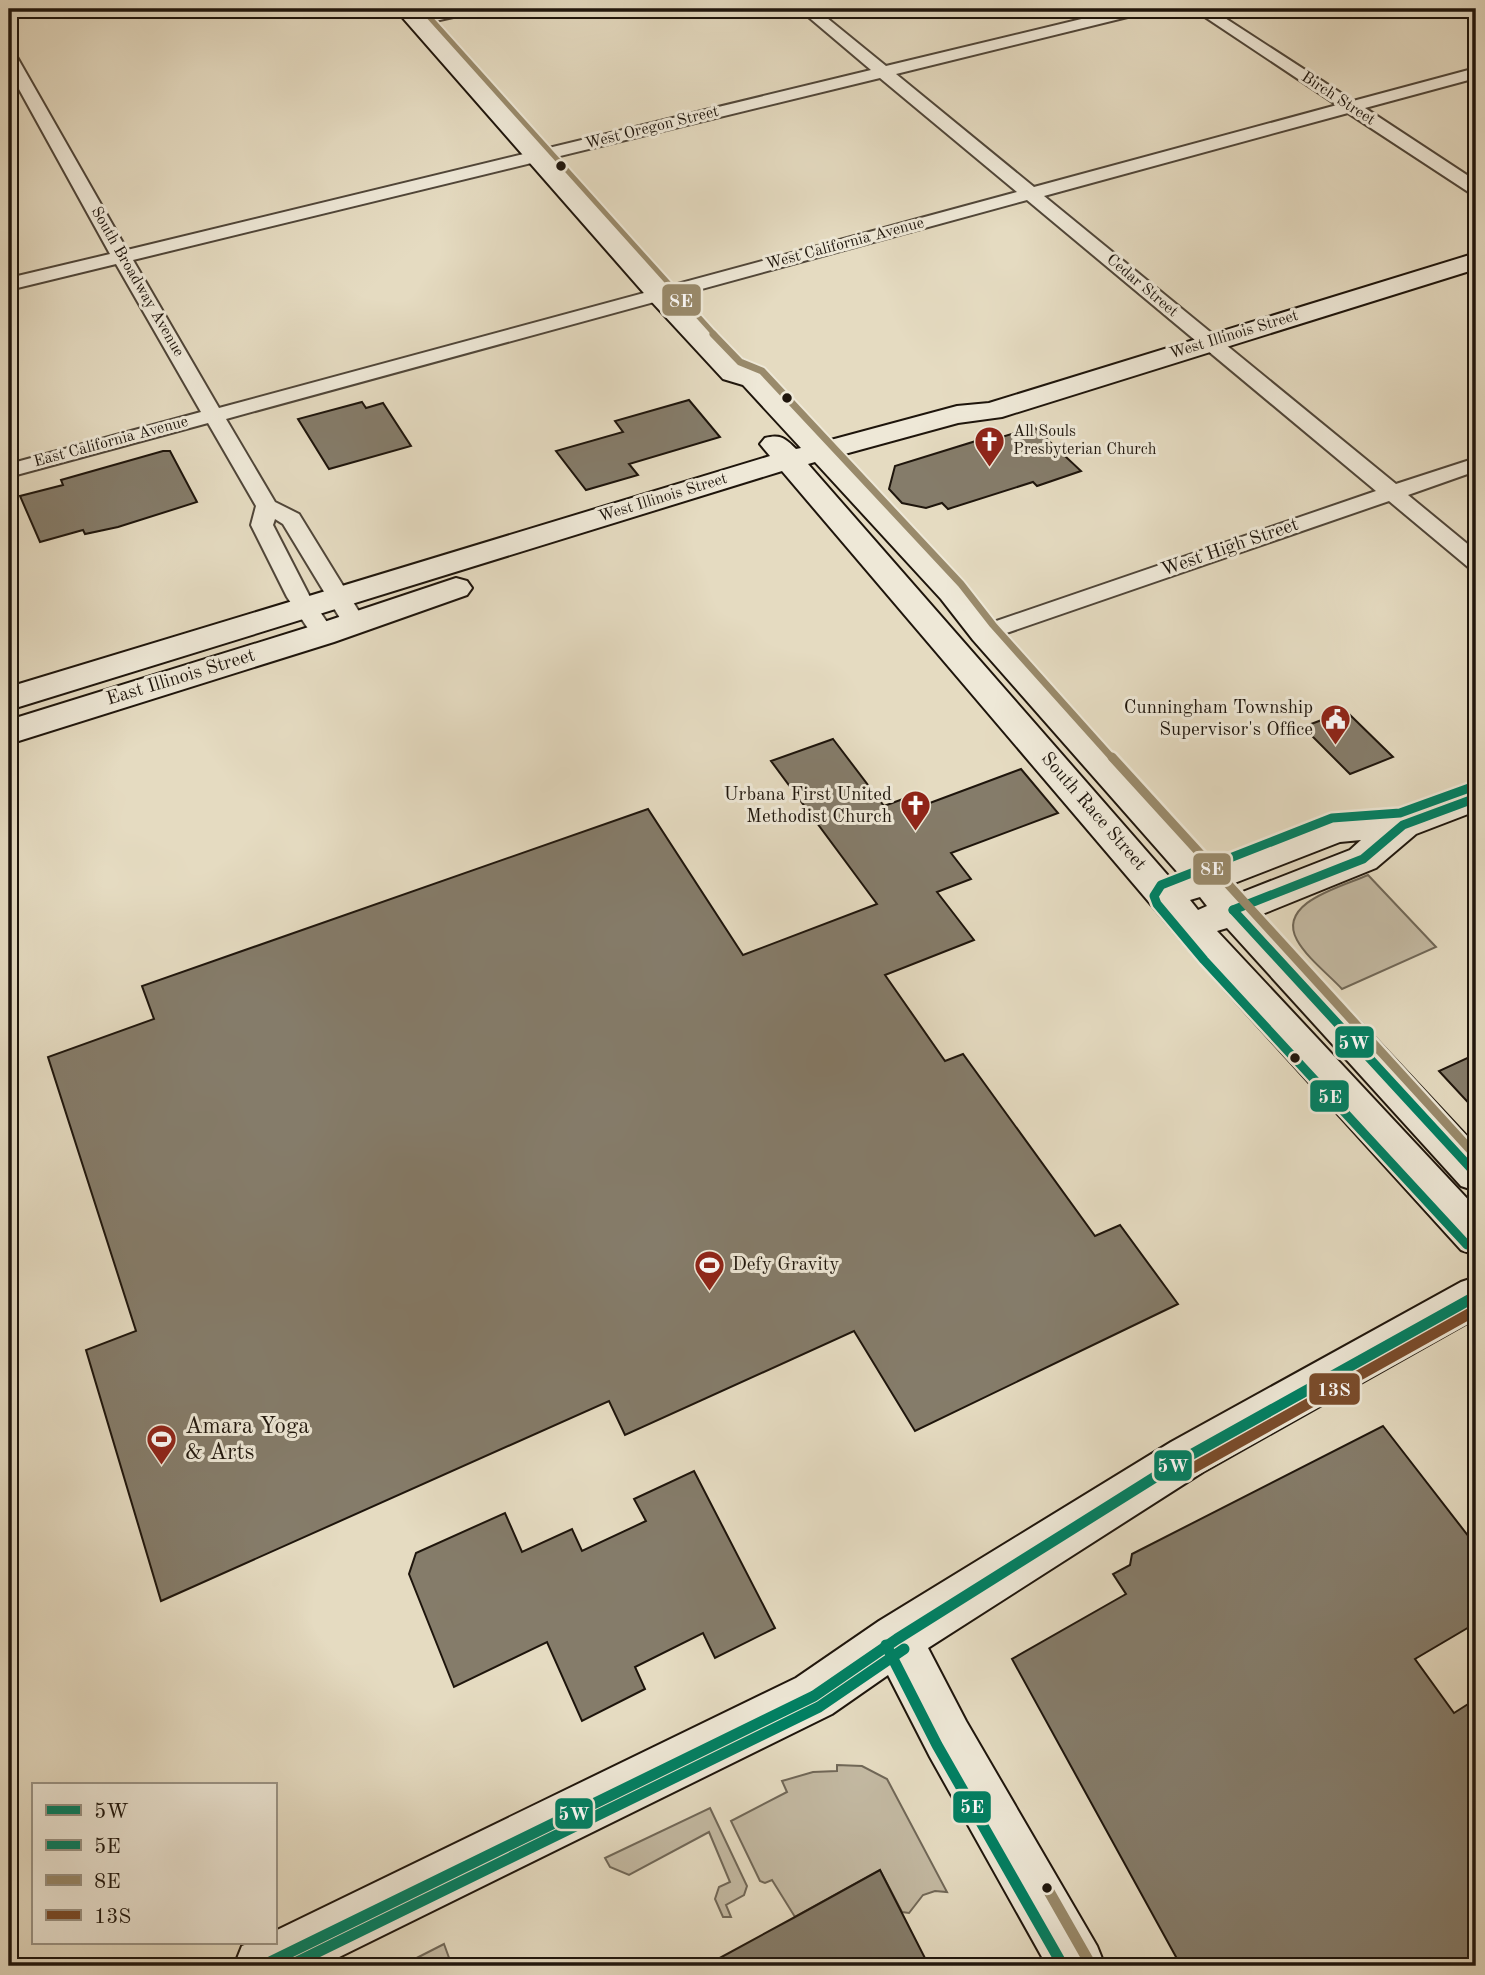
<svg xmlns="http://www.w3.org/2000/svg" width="1485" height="1975" font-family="'Old Standard TT',serif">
  <rect width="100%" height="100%" fill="#e5dbc1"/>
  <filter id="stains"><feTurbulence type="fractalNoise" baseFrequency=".00286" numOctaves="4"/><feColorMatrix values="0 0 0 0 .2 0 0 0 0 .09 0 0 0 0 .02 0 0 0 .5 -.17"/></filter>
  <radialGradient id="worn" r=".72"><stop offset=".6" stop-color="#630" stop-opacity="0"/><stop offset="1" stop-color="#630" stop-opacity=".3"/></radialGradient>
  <g fill="#c3b9a2" stroke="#706757" stroke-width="2">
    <path d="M1368,875l68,72 -94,42c-14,-15 -35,-31 -45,-49 -21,-38 47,-54 71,-65z"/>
    <path d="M837,1765l25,1 25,13 60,113 -12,-1 -12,4 -14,18 -7,-1 -22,-42 -85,47 -23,-37 -7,3 -5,-2 -29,-60 56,-29 -5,-11 31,-9 24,-1z"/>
    <path d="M710,1808l37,78 -3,9 -18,10 5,12h-8l-8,-18 4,-12 11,-5 -21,-50 -80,43 -19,-8 -5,-9z"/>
    <path d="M444,1944l8,22h-51z"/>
  </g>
  <g fill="#857c6a" stroke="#1e150c" stroke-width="2">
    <path d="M689,400l31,37 -91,27 9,11 -52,15 -30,-39 67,-19 -8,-11z"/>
    <path d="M362,402l4,6 17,-5 28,43 -82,23 -31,-50z"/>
    <path d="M1034,427l47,44 -44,15 -4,-4 -85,27 -6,-6 -16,5 -24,-5 -13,-14 6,-23 81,-25 3,3z"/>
    <path d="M163,451h7l27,51 -79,25 -33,7 -2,-4 -43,12 -20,-46 43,-11 -2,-5z"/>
    <path d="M1346,711l47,46 -43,17 -47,-47z"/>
    <path d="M833,739l51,67 19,-7 8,11 110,-41 37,44 -107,40 20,26 -34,13 37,48 -89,35 60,86 18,-7 132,182 25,-11 58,79 -263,127 -61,-100 -229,104 -16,-34 -448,200 -75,-251 50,-19 -88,-274 106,-38 -12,-33 506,-177 95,146 134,-51 -106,-143z"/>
    <path d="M1476,1054v57l-37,-40z"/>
    <path d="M1383,1426l93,120v77l-61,36 39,54 22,-14v267h-295l-169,-307 114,-65 -13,-20 17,-9 2,-11z"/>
    <path d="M694,1471l81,157 -60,30 -12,-25 -68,34 10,22 -63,32 -35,-79 -93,45 -45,-113 7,-21 89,-40 17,39 50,-23 10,22 64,-30 -12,-22z"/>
    <path d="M880,1870l49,96h-224l90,-49z"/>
  </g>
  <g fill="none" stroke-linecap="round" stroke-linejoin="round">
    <defs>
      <g id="street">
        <path d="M448,9h30l-2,3 -59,13 -8,-5 2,-3z"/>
        <path d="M799,9h17l70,57 237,-57h27l-2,3 -252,62 138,113 303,-82 -144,-96h18l142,92 123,-33v10l-111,30 111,73v13l-6,-1 -122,-80 -304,83 352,288 80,-26v13l-68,24 68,56v18l-8,-2 -79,-66 -397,137 -8,3 -8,-3 -4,-5 4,-5 400,-137 -349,-291 -801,219 49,83 24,12 67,109 -4,5 -8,3 -8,-3 -63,-104 -8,-5 -2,6 37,72 25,37 -4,5 -8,3 -8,-3 -28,-42 -36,-72 5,-19 -48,-83 -199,54v-13l192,-52 -85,-148 -107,26v-12l101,-24 -101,-183v-19l8,5 110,193 744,-180zM880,78l137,114 -798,216 -86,-148z"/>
      </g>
      <g id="secondary">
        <path d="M395,9h23l250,279 75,79 20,6 64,68 130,-35 32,-3 487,-150v16l-474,148 -44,6 -117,32 122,130 32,41 217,237 124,-47 64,-4 76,-26v25l-60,23 -40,34 -116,47 216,231v45l-15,-5 -234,-258 -10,3 259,277v47l-15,-5 -261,-288 -418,-491 -773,239v-23l761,-231 -10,-12 5,-6c15,-4 20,0 31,11l5,-1 -58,-63 -20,-6 -73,-79zM815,462l126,137 32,41 207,235 -9,4 -363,-415zM1361,840l-11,10 -110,43 -8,-9 108,-42zM1200,897l7,9 -9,4 -8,-10z"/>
        <path d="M456,578l11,3 5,7 -5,7 -133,47 -325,102v-24l303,-94z"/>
        <path d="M1476,1277v41l-273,154 -275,176 38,73 131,225 8,20h-58l-117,-209 -42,-82 -56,39 -511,252h-87l8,-20 10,-4h23v-11l521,-253 83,-57 292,-179 290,-160z"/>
      </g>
    </defs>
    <use href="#street" stroke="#504639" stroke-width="4"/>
    <use href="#secondary" stroke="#1e150c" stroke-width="4"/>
    <use href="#street" fill="#eee8d7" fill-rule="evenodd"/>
    <use href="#secondary" fill="#eee8d7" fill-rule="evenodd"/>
    <defs>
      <g id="bus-1-far1">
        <path d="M1233,910l243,264"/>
        <path d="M1233,910l130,-51 40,-34 73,-27"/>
      </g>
      <path id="bus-1" d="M262,1966l552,-270 83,-57 290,-182 289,-161"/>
      <path id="bus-2-far1" d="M1467,1245l-263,-285 -47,-56 -3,-8 7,-11 171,-67 68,-5 72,-26"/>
      <g id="bus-2">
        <path d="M886,1645l51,100 126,221"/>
        <path d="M289,1966l530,-259 85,-58"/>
      </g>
      <path id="bus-3-far3" d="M422,9l293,326"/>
      <path id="bus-3-far2" d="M713,334l27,28 22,9 199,213 32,41 120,134"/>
      <path id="bus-3-far1" d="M1112,757l364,399"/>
      <path id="bus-3" d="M1047,1888l41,72"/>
      <path id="bus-4" d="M1193,1468l283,-158"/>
    </defs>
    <use href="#bus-1-far1" stroke="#eee8d7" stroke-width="14"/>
    <use href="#bus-1" stroke="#eee8d7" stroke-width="17"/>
    <use href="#bus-2-far1" stroke="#eee8d7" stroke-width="14"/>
    <use href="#bus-2" stroke="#eee8d7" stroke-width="17"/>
    <use href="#bus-3-far3" stroke="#eee8d7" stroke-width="9"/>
    <use href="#bus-3-far2" stroke="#eee8d7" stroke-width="11"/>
    <use href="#bus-3-far1" stroke="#eee8d7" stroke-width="14"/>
    <use href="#bus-3" stroke="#eee8d7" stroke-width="17"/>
    <use href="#bus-4" stroke="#eee8d7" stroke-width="17"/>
    <use href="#bus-1-far1" stroke="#008063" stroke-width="9"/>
    <use href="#bus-1" stroke="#008063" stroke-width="11"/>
    <use href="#bus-2-far1" stroke="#008063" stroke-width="9"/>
    <use href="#bus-2" stroke="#008063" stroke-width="11"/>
    <use href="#bus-3-far3" stroke="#998a6b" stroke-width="5"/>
    <use href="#bus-3-far2" stroke="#998a6b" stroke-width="7"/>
    <use href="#bus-3-far1" stroke="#998a6b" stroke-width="9"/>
    <use href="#bus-3" stroke="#998a6b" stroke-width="11"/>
    <use href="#bus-4" stroke="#7a4b2a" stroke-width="11"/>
  </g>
  <defs>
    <symbol id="church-pin" viewBox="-11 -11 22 30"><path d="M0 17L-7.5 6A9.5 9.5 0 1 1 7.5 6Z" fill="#8f2418" stroke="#eee8d7"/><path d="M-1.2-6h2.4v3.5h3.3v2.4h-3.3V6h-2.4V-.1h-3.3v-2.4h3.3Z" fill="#fff"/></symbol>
    <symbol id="civic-pin" viewBox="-11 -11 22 30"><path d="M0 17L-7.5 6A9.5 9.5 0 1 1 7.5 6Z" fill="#8f2418" stroke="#eee8d7"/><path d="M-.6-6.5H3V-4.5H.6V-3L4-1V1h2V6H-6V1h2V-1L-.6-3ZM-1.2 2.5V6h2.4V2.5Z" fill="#fff"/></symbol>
    <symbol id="stadium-pin" viewBox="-11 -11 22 30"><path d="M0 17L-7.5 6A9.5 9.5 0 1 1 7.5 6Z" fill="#8f2418" stroke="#eee8d7"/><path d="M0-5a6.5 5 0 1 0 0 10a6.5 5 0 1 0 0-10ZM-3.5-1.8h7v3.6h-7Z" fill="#fff"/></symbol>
  </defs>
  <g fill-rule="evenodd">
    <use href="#church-pin" x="972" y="424" width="35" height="47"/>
    <use href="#civic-pin" x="1318" y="702" width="35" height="47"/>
    <use href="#church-pin" x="898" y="788" width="35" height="47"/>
    <use href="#stadium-pin" x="692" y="1248" width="35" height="47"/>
    <use href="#stadium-pin" x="144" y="1422" width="35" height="47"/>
  </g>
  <g fill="#1e150c" stroke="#eee8d7" stroke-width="2.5">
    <circle cx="561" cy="166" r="6"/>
    <circle cx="787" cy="398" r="6"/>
    <circle cx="1295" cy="1058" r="6"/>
    <circle cx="1047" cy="1888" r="6"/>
  </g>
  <g text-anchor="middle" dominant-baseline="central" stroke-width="6" stroke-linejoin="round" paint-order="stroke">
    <g font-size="16" fill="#1e150c" stroke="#eee8d7">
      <text transform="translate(1338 99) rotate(33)">Birch Street</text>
      <text transform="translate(652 128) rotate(-14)">West Oregon Street</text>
      <text transform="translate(845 244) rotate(-15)">West California Avenue</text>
      <text transform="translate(137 282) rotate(60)">South Broadway Avenue</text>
      <text transform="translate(1142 286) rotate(40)">Cedar Street</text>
      <text transform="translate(1234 335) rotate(-17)">West Illinois Street</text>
      <text transform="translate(111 442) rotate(-15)">East California Avenue</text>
      <text transform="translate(663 498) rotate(-17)">West Illinois Street</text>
    </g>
    <g font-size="16" fill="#1e150c" stroke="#eee8d7" text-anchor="start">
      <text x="1013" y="432">All Souls<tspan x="1013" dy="18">Presbyterian Church</tspan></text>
    </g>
    <g font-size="19" fill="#1e150c" stroke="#eee8d7">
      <text transform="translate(1230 548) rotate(-19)">West High Street</text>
      <text transform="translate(181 678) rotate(-17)">East Illinois Street</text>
      <text transform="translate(1093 812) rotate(49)">South Race Street</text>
    </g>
    <g font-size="19" fill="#1e150c" stroke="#eee8d7" text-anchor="end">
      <text x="1313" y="708">Cunningham Township<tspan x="1313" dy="22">Supervisor's Office</tspan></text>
      <text x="892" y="795">Urbana First United<tspan x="892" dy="22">Methodist Church</tspan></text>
      <text x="732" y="1265" text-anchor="start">Defy Gravity</text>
    </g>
    <g font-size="23" fill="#1e150c" stroke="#eee8d7" text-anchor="start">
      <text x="185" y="1426">Amara Yoga<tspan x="185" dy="26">&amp; Arts</tspan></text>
    </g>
  </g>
  <g stroke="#eee8d7" stroke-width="2.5">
    <rect x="661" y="283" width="41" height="34" rx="7" fill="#998a6b"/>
    <rect x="1192" y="852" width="40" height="34" rx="7" fill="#998a6b"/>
    <rect x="1334" y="1025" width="41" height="34" rx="7" fill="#008063"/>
    <rect x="1309" y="1079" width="41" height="34" rx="7" fill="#008063"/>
    <rect x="1308" y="1372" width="53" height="34" rx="7" fill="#7a4b2a"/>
    <rect x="1153" y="1449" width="40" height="33" rx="7" fill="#008063"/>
    <rect x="952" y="1790" width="40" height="34" rx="7" fill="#008063"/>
    <rect x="554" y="1797" width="40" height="33" rx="7" fill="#008063"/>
  </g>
  <g font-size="19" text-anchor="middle" font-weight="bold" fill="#fff">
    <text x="681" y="307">8E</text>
    <text x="1212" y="875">8E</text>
    <text x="1354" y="1049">5W</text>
    <text x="1330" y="1103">5E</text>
    <text x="1334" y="1396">13S</text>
    <text x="1173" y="1472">5W</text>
    <text x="972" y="1813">5E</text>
    <text x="574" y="1820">5W</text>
  </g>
  <rect width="1485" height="1975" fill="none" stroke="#e5dbc1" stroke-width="35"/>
  <rect x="10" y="10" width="1464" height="1954" fill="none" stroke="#1e150c" stroke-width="3.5"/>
  <rect x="18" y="18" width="1450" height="1940" fill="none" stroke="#1e150c" stroke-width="2"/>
  <rect x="32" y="1783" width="245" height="161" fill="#eee8d7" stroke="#9b9486" stroke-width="2"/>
  <rect x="46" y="1805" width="35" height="10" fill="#008063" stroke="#9b9486" stroke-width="2"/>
  <text x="94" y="1818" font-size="21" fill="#1e150c">5W</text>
  <rect x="46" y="1840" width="35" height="10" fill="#008063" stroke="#9b9486" stroke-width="2"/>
  <text x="94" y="1853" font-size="21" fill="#1e150c">5E</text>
  <rect x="46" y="1875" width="35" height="10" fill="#998a6b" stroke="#9b9486" stroke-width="2"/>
  <text x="94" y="1888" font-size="21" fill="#1e150c">8E</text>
  <rect x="46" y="1910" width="35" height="10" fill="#7a4b2a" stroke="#9b9486" stroke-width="2"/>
  <text x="94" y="1923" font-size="21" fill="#1e150c">13S</text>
  <rect width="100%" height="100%" filter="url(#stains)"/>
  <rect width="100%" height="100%" fill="url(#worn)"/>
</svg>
